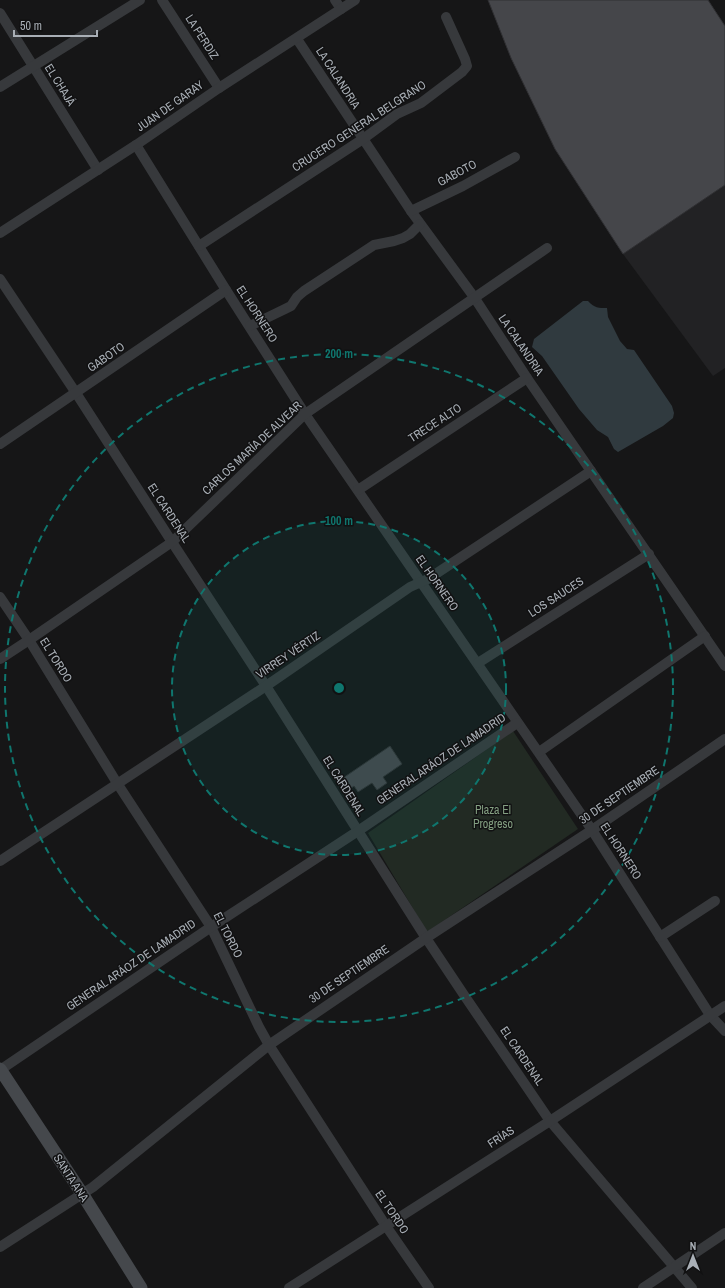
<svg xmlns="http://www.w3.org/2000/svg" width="725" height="1288" font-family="'Archivo Narrow',sans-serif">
  <rect width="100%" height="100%" fill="#161617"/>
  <path fill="#222224" d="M488,0h220l17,26v342l-12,8 -90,-122 -68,-105 -44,-91z"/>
  <path fill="#222a23" d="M513,731l65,98 -151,103 -59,-99z"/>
  <path fill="#303a3f" d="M583,301h5c6,7 11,7 19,7l1,9 12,24 7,8 7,1 38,56 2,7 -1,5 -10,8 -45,26 -4,-3 -6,-12 -11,-7 -18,-21 -37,-53 -10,-9 2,-8z"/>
  <g fill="#45464a" stroke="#303033">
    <path d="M488,0h220l17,26v159l-102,69 -68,-105 -44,-91z"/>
    <path d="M390,746l12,18 -19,13 4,6 -10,7 -5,-7 -14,9 -4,-6 -4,3 -7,-11z"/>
  </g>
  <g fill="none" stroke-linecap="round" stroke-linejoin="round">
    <g stroke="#37393c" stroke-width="10">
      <path d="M162,0l57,88"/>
      <path d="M335,0l6,9"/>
      <path d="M0,13l98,157"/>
      <path d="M297,39l114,172 63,86 53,81 198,288"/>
      <path d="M0,87l140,-87"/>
      <path d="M136,145l90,145 79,124 287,416 118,185 15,16"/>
      <path d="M411,211l52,-25 52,-29"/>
      <path d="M0,233l136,-88 83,-57 136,-88"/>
      <path d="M199,246l164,-107 34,-25 24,-11 41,-31 5,-6 -2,-7 -19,-42"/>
      <path d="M0,279l76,114 96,149 94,144 160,252 38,57 86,126 142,167"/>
      <path d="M250,326l35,-17 6,-3 6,-9 7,-6 70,-46 20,-4 9,-3 7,-4 10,-10"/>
      <path d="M0,444l226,-154"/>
      <path d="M358,490l169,-112"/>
      <path d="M0,597l29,43 88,143 94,144 48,100 10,18 117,181 43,62"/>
      <path d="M0,659l29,-19 143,-98 133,-128 242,-166"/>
      <path d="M478,663l171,-109"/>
      <path d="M539,752l166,-116"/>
      <path d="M0,861l266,-175 144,-99 18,-8 163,-108"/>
      <path d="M660,937l55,-36"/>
      <path d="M0,1070l211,-143 147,-96 159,-108"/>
      <path d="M0,1247l93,-60 176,-142 157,-107 166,-108 133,-91"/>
      <path d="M289,1288l261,-167 175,-115"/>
      <path d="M643,1288l82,-55"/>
    </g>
    <path stroke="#45484c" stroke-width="13" d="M0,1069l83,126 58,93"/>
  </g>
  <circle cx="339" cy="688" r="167" fill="#0f766e" fill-opacity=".12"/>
  <g fill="none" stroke="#0f766e" stroke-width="2" stroke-dasharray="7 5">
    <circle cx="339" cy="688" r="167"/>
    <circle cx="339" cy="688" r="334"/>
  </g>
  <g text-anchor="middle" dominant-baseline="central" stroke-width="3" stroke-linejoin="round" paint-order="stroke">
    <g font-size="12" fill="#a9afb6" stroke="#111112">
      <text transform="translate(202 37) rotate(57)">LA PERDIZ</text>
      <text transform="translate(338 78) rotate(57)">LA CALANDRIA</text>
      <text transform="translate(60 85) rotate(58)">EL CHAJÁ</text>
      <text transform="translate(170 106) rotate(-35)">JUAN DE GARAY</text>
      <text transform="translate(359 126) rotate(-33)">CRUCERO GENERAL BELGRANO</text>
      <text transform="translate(457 173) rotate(-28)">GABOTO</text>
      <text transform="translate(257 314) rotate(57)">EL HORNERO</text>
      <text transform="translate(521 345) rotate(56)">LA CALANDRIA</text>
      <text transform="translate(106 357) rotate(-35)">GABOTO</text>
      <text transform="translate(435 423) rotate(-33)">TRECE ALTO</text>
      <text transform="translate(252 448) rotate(-43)">CARLOS MARÍA DE ALVEAR</text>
      <text transform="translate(169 513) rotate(57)">EL CARDENAL</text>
      <text transform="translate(437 583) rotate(55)">EL HORNERO</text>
      <text transform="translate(556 597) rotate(-33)">LOS SAUCES</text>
      <text transform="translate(288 655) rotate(-34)">VIRREY VÉRTIZ</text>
      <text transform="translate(56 660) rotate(58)">EL TORDO</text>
      <text transform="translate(441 759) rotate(-34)">GENERAL ARÁOZ DE LAMADRID</text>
      <text transform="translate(344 786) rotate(58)">EL CARDENAL</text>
      <text transform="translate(619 795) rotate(-34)">30 DE SEPTIEMBRE</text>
      <text transform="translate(621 851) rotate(57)">EL HORNERO</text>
      <text transform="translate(228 935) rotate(63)">EL TORDO</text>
      <text transform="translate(131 965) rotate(-34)">GENERAL ARÁOZ DE LAMADRID</text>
      <text transform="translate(349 974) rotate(-34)">30 DE SEPTIEMBRE</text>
      <text transform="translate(522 1056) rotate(56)">EL CARDENAL</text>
      <text transform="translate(501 1137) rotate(-33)">FRÍAS</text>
      <text transform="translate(71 1178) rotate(57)">SANTA ANA</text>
      <text transform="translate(392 1212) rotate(56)">EL TORDO</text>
    </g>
    <g font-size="12" fill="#849f82" stroke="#111112">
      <text x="493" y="810">Plaza El<tspan x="493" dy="14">Progreso</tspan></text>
    </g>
  </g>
  <circle cx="339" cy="688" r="6" fill="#0f766e" stroke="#111112" stroke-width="2"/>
  <g font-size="12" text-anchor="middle" font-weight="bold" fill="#0f766e" stroke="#111112" stroke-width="3" stroke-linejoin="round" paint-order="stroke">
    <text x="339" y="358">200 m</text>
    <text x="339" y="525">100 m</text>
  </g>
  <g transform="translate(693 1256)" stroke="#111112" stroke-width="3" paint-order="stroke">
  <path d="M0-3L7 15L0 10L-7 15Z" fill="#a9afb6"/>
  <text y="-6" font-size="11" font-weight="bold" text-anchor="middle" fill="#a9afb6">N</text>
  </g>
  <path d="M14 30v6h83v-6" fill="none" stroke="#a9afb6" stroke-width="2"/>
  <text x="20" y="30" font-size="12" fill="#a9afb6" stroke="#111112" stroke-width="3" paint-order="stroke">50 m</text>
</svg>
